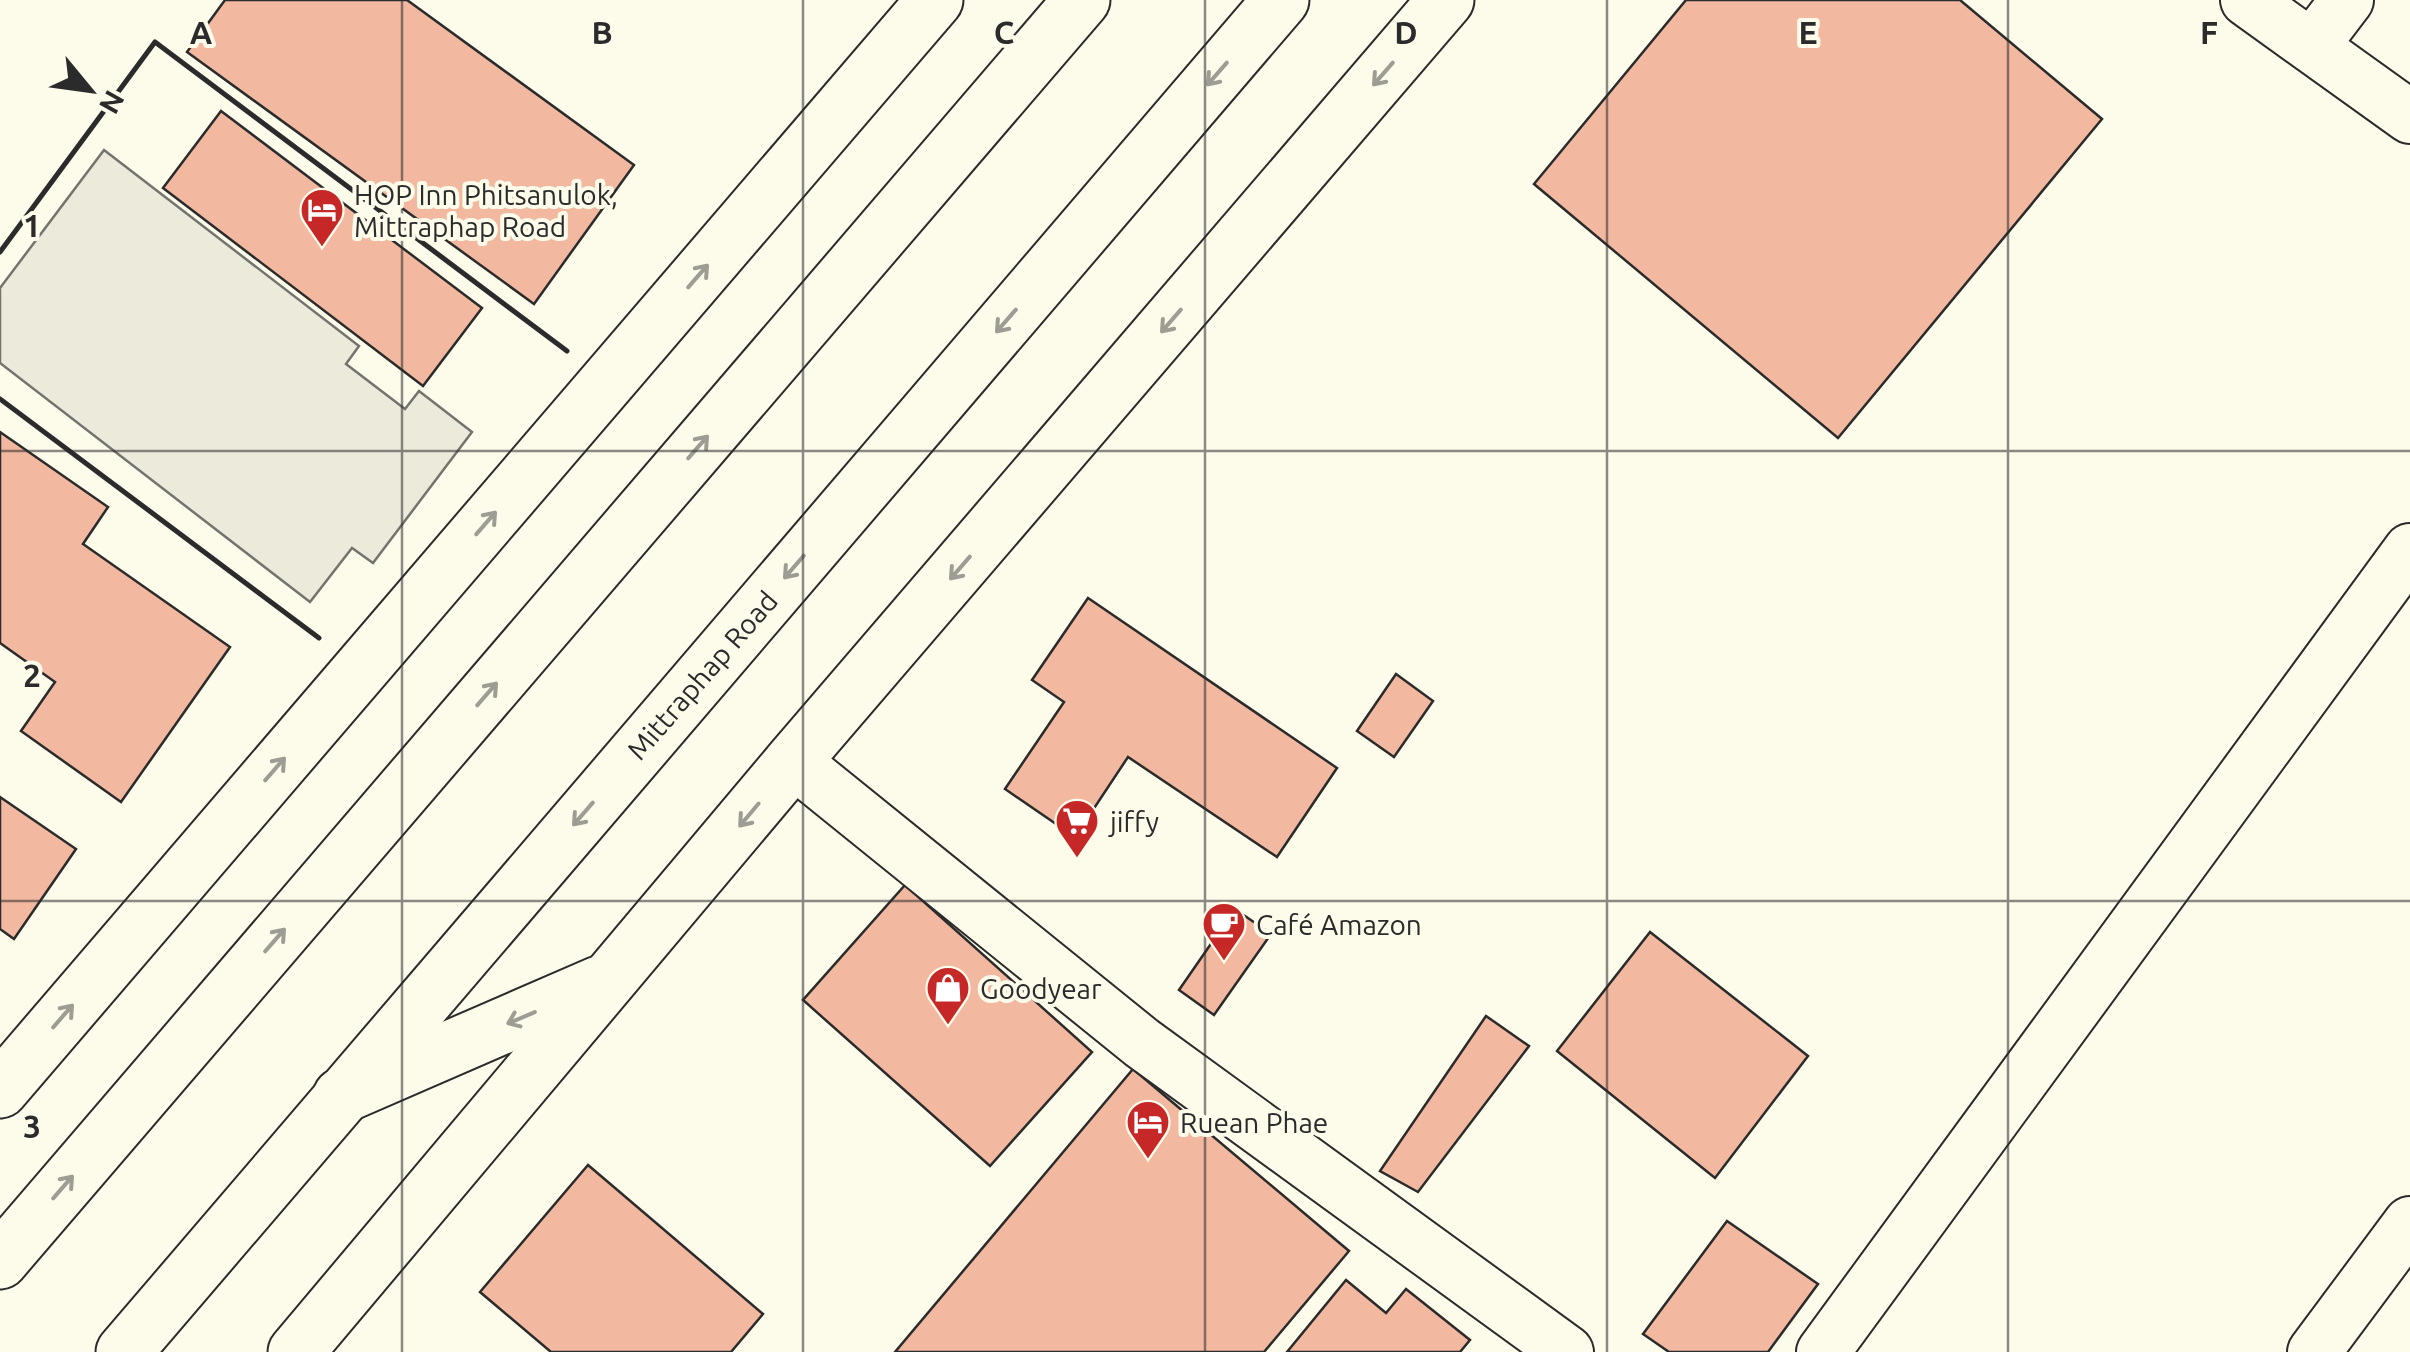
<svg xmlns="http://www.w3.org/2000/svg" width="2410" height="1352" font-family="Ubuntu,sans-serif">
  <rect width="100%" height="100%" fill="#fdfbea"/>
  <path fill="#eceadb" stroke="#74746e" stroke-width="2.5" d="M104,150l255,196 -13,18 59,45 14,-18 53,41 -99,131 -21,-15 -42,54 -310,-239v-75z"/>
  <g fill="#f2b8a0" stroke="#2b2b2b" stroke-width="2.5">
    <path d="M225,0h182l227,165 -100,139 -347,-252z"/>
    <path d="M1686,0h274l142,119 -264,319 -304,-254z"/>
    <path d="M221,111l261,197 -59,78 -260,-198z"/>
    <path d="M0,432l108,75 -25,37 147,103 -109,155 -100,-71 34,-49 -55,-39z"/>
    <path d="M1088,598l249,170 -60,89 -149,-100 -53,80 -70,-48 59,-87 -32,-22z"/>
    <path d="M1396,674l37,27 -39,56 -37,-26z"/>
    <path d="M0,797l76,52 -62,90 -14,-10z"/>
    <path d="M905,885l187,167 -102,114 -187,-166z"/>
    <path d="M1235,909l36,25 -57,81 -35,-25z"/>
    <path d="M1650,932l158,124 -93,122 -158,-127z"/>
    <path d="M1486,1016l43,30 -111,146 -38,-21z"/>
    <path d="M1133,1069l216,182 -85,101h-369z"/>
    <path d="M588,1165l175,149 -32,38h-180l-71,-60z"/>
    <path d="M1727,1221l91,63 -50,68h-99l-26,-18z"/>
    <path d="M1346,1280l40,33 20,-24 64,51 -10,12h-173z"/>
  </g>
  <g fill="none" stroke-linecap="round" stroke-linejoin="round">
    <defs>
      <g id="street">
        <path d="M2247,0l163,117"/>
        <path d="M2312,46l35,-46"/>
        <path d="M793,761l349,282 425,309"/>
        <path d="M1823,1352l587,-802"/>
        <path d="M2314,1352l96,-129"/>
      </g>
      <g id="secondary">
        <path d="M0,1090l935,-1090"/>
        <path d="M341,1096l258,-112"/>
        <path d="M296,1352l497,-591 653,-761"/>
      </g>
      <g id="primary">
        <path d="M0,1261l1082,-1261"/>
        <path d="M124,1352l1157,-1352"/>
      </g>
    </defs>
    <use href="#street" stroke="#2b2b2b" stroke-width="56"/>
    <use href="#secondary" stroke="#2b2b2b" stroke-width="59"/>
    <use href="#primary" stroke="#2b2b2b" stroke-width="59"/>
    <use href="#street" stroke="#fdfbea" stroke-width="52"/>
    <use href="#secondary" stroke="#fdfbea" stroke-width="55"/>
    <use href="#primary" stroke="#fdfbea" stroke-width="55"/>
    <g stroke="#2b2b2b" stroke-width="5">
      <path d="M0,252l155,-210 412,309"/>
      <path d="M0,399l319,239"/>
    </g>
  </g>
  <defs><path id="oneway-shaft" d="M-6 0H5M1.5-3L5.5 0L1.5 3" fill="none" stroke-width="1.6" stroke-linecap="round" stroke-linejoin="round" transform="scale(2.5)"/></defs>
  <g stroke="#9e9d94">
    <use href="#oneway-shaft" transform="translate(1217 74) rotate(131)"/>
    <use href="#oneway-shaft" transform="translate(1383 74) rotate(131)"/>
    <use href="#oneway-shaft" transform="translate(698 276) rotate(-49)"/>
    <use href="#oneway-shaft" transform="translate(1006 321) rotate(131)"/>
    <use href="#oneway-shaft" transform="translate(1171 321) rotate(131)"/>
    <use href="#oneway-shaft" transform="translate(698 447) rotate(-49)"/>
    <use href="#oneway-shaft" transform="translate(486 523) rotate(-49)"/>
    <use href="#oneway-shaft" transform="translate(794 567) rotate(131)"/>
    <use href="#oneway-shaft" transform="translate(960 568) rotate(131)"/>
    <use href="#oneway-shaft" transform="translate(487 694) rotate(-49)"/>
    <use href="#oneway-shaft" transform="translate(275 769) rotate(-49)"/>
    <use href="#oneway-shaft" transform="translate(583 814) rotate(131)"/>
    <use href="#oneway-shaft" transform="translate(749 815) rotate(130)"/>
    <use href="#oneway-shaft" transform="translate(275 940) rotate(-49)"/>
    <use href="#oneway-shaft" transform="translate(63 1016) rotate(-49)"/>
    <use href="#oneway-shaft" transform="translate(521 1018) rotate(157)"/>
    <use href="#oneway-shaft" transform="translate(63 1187) rotate(-49)"/>
  </g>
  <path fill="none" stroke="#2b2b2b" stroke-width="2.5" stroke-opacity="0.55" d="M402,0v1352M803,0v1352M1205,0v1352M1607,0v1352M2008,0v1352M0,451h2410M0,901h2410"/>
  <defs>
    <symbol id="hotel-pin" viewBox="-11 -11 22 30"><path d="M0 17L-7.5 6A9.5 9.5 0 1 1 7.5 6Z" fill="#c62828" stroke="#fdfbea"/><path d="M-6-4.5h1.5V1H6V5H4.5V3h-9V5H-6ZM-4 0a1.8 1.8 0 1 1 3.6 0ZM.5 0V-2.5h3Q6-2.5 6 0Z" fill="#fff"/></symbol>
    <symbol id="supermarket-pin" viewBox="-11 -11 22 30"><path d="M0 17L-7.5 6A9.5 9.5 0 1 1 7.5 6Z" fill="#c62828" stroke="#fdfbea"/><path d="M-6-5.5h2.5l.6 2H6L4.5 2H-2.5L-4.4-4H-6ZM-1.5 3.2a1.3 1.3 0 1 0 .1 0ZM3 3.2a1.3 1.3 0 1 0 .1 0Z" fill="#fff"/></symbol>
    <symbol id="cafe-pin" viewBox="-11 -11 22 30"><path d="M0 17L-7.5 6A9.5 9.5 0 1 1 7.5 6Z" fill="#c62828" stroke="#fdfbea"/><path d="M-5.5-4.5H6V0H3Q3 3.5 0 3.5H-2.5Q-5.5 3.5-5.5 0ZM3-3.2v2h1.7v-2ZM-6 4.5H4V6H-6Z" fill="#fff"/></symbol>
    <symbol id="shop-pin" viewBox="-11 -11 22 30"><path d="M0 17L-7.5 6A9.5 9.5 0 1 1 7.5 6Z" fill="#c62828" stroke="#fdfbea"/><path d="M-5-2.5h2.3a2.7 3.5 0 0 1 5.4 0H5L5.5 6h-11ZM-1.5-2.5h3a1.5 2.3 0 0 0-3 0Z" fill="#fff"/></symbol>
  </defs>
  <g fill-rule="evenodd">
    <use href="#hotel-pin" x="297" y="185" width="50" height="68"/>
    <use href="#supermarket-pin" x="1052" y="796" width="50" height="68"/>
    <use href="#cafe-pin" x="1199" y="899" width="50" height="68"/>
    <use href="#shop-pin" x="923" y="963" width="50" height="68"/>
    <use href="#hotel-pin" x="1123" y="1097" width="50" height="68"/>
  </g>
  <g text-anchor="middle" dominant-baseline="central" stroke-width="8" stroke-linejoin="round" paint-order="stroke">
    <g font-size="28" fill="#2b2b2b" stroke="#fdfbea" text-anchor="start">
      <text x="354" y="194">HOP Inn Phitsanulok,<tspan x="354" dy="32">Mittraphap Road</tspan></text>
      <text x="1110" y="821">jiffy</text>
      <text x="1256" y="924">Café Amazon</text>
      <text x="980" y="988">Goodyear</text>
      <text x="1180" y="1122">Ruean Phae</text>
    </g>
    <g font-size="28" fill="#2b2b2b" stroke="#fdfbea">
      <text transform="translate(702 675) rotate(-49)">Mittraphap Road</text>
    </g>
  </g>
  <g font-size="32" text-anchor="middle" font-weight="bold" fill="#2b2b2b" stroke="#fdfbea" stroke-width="8" stroke-linejoin="round" paint-order="stroke">
    <text x="201" y="44">A</text>
    <text x="602" y="44">B</text>
    <text x="1004" y="44">C</text>
    <text x="1406" y="44">D</text>
    <text x="1808" y="44">E</text>
    <text x="2209" y="44">F</text>
    <text x="32" y="237">1</text>
    <text x="32" y="687">2</text>
    <text x="32" y="1138">3</text>
  </g>
  <g transform="translate(90 90) rotate(119)" stroke="#fdfbea" stroke-width="8" paint-order="stroke">
  <path d="M0-8L18 38L0 25L-18 38Z" fill="#2b2b2b"/>
  <text y="-15" font-size="28" font-weight="bold" text-anchor="middle" fill="#2b2b2b">N</text>
  </g>
</svg>
